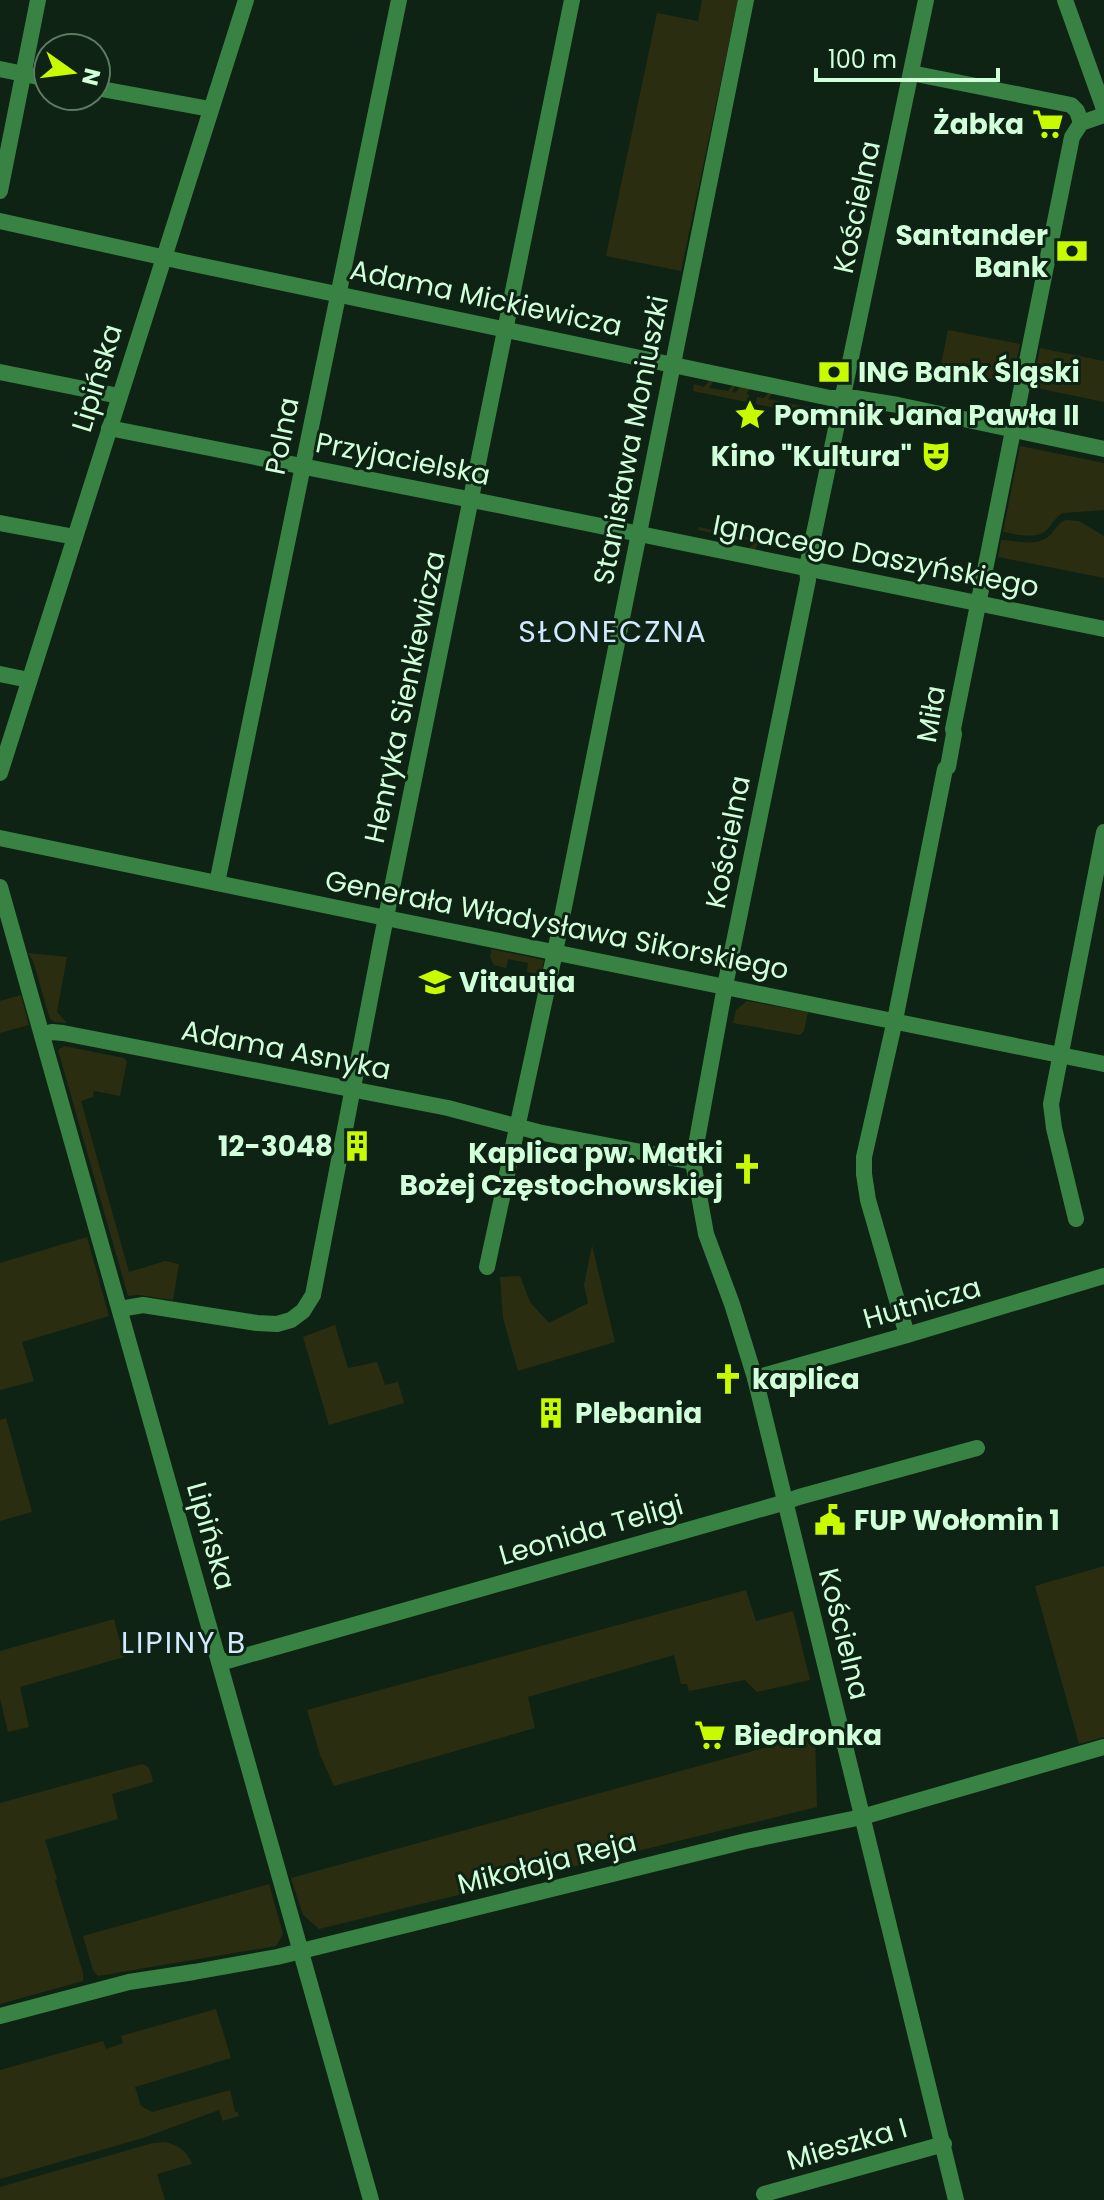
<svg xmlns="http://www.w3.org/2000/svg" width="1104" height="2200" font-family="Poppins,sans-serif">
  <rect width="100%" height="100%" fill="#0e2314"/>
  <g fill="#2b2d11">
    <path d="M702,0h36l-57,271 -75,-15 51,-243 41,8z"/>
    <path d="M948,330l72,14 -8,39 -72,-14z"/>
    <path d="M1040,348l64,13v41l-72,-15z"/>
    <path d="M711,378l4,1 -6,9 19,3 6,-8 3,1 -5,8 3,1 7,-8 10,2 -6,7 6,2 -1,7 -58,-12 1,-7 10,3z"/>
    <path d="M771,390l3,1 -6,8 40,8 3,2 -4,6 -51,-11 1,-7 7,1z"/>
    <path d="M1020,446l84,17v47l-41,3c-10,5 -11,14 -19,19 -10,7 -30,2 -41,0z"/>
    <path d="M1066,520l13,1 25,15v42l-106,-21 3,-17c17,1 39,8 51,-7 5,-6 6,-10 14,-13z"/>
    <path d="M699,527l62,13 -7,11 -5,-2 6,-8 -21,-4 -7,8 -6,-1 6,-8 -29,-6z"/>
    <path d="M491,949l53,11 -5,23 -3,-9 -9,-2 1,-9 -20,-4 -2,9 -12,-3 -4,-8z"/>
    <path d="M28,953l39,4 -10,55 10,11 -12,-1 -5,-3 -17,-58z"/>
    <path d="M21,995l8,30 -29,8v-32z"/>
    <path d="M747,1001l61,11 -4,19 -4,4 -67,-12 3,-13z"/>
    <path d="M64,1046l60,12 3,3 -7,35 -26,-5 -1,6 -12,4 48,171 36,-11 14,3 -6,36 -34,-5 -11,1 -70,-246z"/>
    <path d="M87,1237l22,79 -87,26 12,39 -34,9v-127z"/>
    <path d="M592,1245l23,97 -97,29 -15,-53 -3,-41 20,-1 10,26 19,21 39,-20 -4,-18z"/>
    <path d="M335,1325l13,43 29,-6 8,23 13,-3 6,21 -75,22 -26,-88z"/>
    <path d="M6,1418l26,94 -32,9v-101z"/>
    <path d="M1104,1566v171l-25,7 -44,-158z"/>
    <path d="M746,1590l10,31 37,-10 17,69 -53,12 -12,-12 -56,11 -2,-7h-6l-7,-29 -146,42 7,31 -201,58 -14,-31 -13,-45z"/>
    <path d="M114,1619l10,38 -104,30 9,40 -21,5 -8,-34v-47z"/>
    <path d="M815,1734l2,73 -498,122 -16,-14 -12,-37z"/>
    <path d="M142,1764c9,2 9,10 11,18l-41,12 6,25 -73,21 12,39 -2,1 28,93v8l-83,23v-201z"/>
    <path d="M269,1884l14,50 -7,12 -178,30 -5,-6 -10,-34z"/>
    <path d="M216,2009l15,49 -96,29 6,19 11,6 78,-22 5,22h3l1,4 -16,5 -4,-11 -76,28 -143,41v-109l103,-29 3,8 17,-6 -2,-7z"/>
    <path d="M165,2142c13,3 22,9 27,22l-35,10 8,26h-165v-13l153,-44z"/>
  </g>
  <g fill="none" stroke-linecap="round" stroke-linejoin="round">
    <g stroke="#388343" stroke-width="16">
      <path d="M926,0c-39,189 -79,378 -119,567l1,13 -83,406 -32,176 13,72 26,70 23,74 201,822"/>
      <path d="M1065,0l39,109"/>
      <path d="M0,69l48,10"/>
      <path d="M911,73l160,32 6,6 4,12"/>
      <path d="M96,88l114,21"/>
      <path d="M0,191l38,-191"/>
      <path d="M0,221l184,41 646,136h25l43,7 206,44"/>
      <path d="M0,372l119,24"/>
      <path d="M109,428c332,65 664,132 995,201"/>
      <path d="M0,523l75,14"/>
      <path d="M0,674l29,6"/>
      <path d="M0,773l246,-773"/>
      <path d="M0,838l386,80 718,146"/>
      <path d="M217,883l182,-883"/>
      <path d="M0,887l371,1313"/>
      <path d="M42,1035l10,-3 11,1 385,75 90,24 155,30"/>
      <path d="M1076,1219l-22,-91 -3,-24 53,-272"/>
      <path d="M487,1267l68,-315 191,-952"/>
      <path d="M120,1309l23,-4 114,18 20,1 14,-4 12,-9 10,-16 69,-358 190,-937"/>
      <path d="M907,1335l-39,-135 -4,-26v-17l31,-137 50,-251 3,-2 6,-33 -1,-5 119,-592 9,-14 23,-8"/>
      <path d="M755,1378l152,-43 197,-59"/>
      <path d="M220,1663l559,-159 20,-7 178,-49"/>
      <path d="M0,2016l129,-34 65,-10 83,-15 469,-116 116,-24 242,-70"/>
      <path d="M764,2194l180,-50"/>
    </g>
  </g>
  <defs>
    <symbol id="supermarket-bare" viewBox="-9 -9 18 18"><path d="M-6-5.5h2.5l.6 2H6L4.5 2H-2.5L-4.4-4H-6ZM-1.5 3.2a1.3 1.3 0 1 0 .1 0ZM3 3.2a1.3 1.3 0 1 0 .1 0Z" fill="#c9fb00" stroke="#0e2314" stroke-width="2.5" paint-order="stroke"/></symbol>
    <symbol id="bank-bare" viewBox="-9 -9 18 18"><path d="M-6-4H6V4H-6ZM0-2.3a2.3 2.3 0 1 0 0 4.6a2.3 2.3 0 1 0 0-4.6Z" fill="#c9fb00" stroke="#0e2314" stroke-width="2.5" paint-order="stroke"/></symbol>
    <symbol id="sight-bare" viewBox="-9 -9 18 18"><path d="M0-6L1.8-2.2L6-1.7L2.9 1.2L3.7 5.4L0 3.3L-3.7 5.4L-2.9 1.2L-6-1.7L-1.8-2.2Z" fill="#c9fb00" stroke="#0e2314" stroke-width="2.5" paint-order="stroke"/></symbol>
    <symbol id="theatre-bare" viewBox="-9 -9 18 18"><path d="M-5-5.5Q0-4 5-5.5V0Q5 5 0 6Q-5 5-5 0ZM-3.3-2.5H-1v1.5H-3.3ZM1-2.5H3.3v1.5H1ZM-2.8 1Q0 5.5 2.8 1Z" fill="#c9fb00" stroke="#0e2314" stroke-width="2.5" paint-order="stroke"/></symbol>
    <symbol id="school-bare" viewBox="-9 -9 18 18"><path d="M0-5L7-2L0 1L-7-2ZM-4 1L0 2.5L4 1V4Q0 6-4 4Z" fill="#c9fb00" stroke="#0e2314" stroke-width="2.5" paint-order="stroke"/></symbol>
    <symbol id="building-bare" viewBox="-9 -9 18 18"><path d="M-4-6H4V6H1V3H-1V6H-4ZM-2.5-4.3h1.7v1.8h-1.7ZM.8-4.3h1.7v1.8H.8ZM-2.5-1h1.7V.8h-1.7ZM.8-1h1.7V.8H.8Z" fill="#c9fb00" stroke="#0e2314" stroke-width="2.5" paint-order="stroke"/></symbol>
    <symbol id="church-bare" viewBox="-9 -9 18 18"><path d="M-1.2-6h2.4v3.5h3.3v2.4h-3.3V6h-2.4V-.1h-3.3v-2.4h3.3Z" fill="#c9fb00" stroke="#0e2314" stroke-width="2.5" paint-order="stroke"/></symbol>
    <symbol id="civic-bare" viewBox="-9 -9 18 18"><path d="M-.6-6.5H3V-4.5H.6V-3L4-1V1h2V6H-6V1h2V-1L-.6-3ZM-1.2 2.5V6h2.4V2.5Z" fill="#c9fb00" stroke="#0e2314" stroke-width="2.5" paint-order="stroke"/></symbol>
  </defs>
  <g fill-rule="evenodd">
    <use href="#supermarket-bare" x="1026" y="102" width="44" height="44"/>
    <use href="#bank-bare" x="1050" y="229" width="44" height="44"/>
    <use href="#bank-bare" x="812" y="350" width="44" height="44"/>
    <use href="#sight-bare" x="728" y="393" width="44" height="44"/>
    <use href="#theatre-bare" x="914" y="434" width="44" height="44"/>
    <use href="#school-bare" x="413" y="960" width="44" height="44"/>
    <use href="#building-bare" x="335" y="1124" width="44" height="44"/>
    <use href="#church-bare" x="725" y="1147" width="44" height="44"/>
    <use href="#church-bare" x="706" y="1357" width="44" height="44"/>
    <use href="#building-bare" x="529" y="1391" width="44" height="44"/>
    <use href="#civic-bare" x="808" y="1498" width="44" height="44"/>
    <use href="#supermarket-bare" x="688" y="1713" width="44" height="44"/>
  </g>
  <g text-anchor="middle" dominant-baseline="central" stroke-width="6" stroke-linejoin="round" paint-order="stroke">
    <g font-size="28" font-weight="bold" fill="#d0ffda" stroke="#0e2314" text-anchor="start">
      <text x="1024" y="124" text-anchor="end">Żabka</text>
      <text x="1048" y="235" text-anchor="end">Santander<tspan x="1048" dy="32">Bank</tspan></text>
      <text x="858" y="372">ING Bank Śląski</text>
      <text x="774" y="415">Pomnik Jana Pawła II</text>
      <text x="912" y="456" text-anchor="end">Kino "Kultura"</text>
      <text x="459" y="982">Vitautia</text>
      <text x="333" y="1146" text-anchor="end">12-3048</text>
      <text x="723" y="1153" text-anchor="end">Kaplica pw. Matki<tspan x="723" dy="32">Bożej Częstochowskiej</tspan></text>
      <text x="752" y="1379">kaplica</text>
      <text x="575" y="1413">Plebania</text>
      <text x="854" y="1520">FUP Wołomin 1</text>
      <text x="734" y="1735">Biedronka</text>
    </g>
    <g font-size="28" fill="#d0ffda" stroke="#0e2314">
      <text transform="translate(857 207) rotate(-78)">Kościelna</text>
      <text transform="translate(486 298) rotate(12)">Adama Mickiewicza</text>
      <text transform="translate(97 378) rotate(-73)">Lipińska</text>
      <text transform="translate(282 436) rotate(-79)">Polna</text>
      <text transform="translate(631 440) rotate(-79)">Stanisława Moniuszki</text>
      <text transform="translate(403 459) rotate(11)">Przyjacielska</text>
      <text transform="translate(876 556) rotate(11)">Ignacego Daszyńskiego</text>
      <text transform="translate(405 697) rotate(-78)">Henryka Sienkiewicza</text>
      <text transform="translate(931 714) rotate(-80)">Miła</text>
      <text transform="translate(728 842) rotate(-79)">Kościelna</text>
      <text transform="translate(557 925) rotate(11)">Generała Władysława Sikorskiego</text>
      <text transform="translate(286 1050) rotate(11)">Adama Asnyka</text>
      <text transform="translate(922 1303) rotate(-16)">Hutnicza</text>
      <text transform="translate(591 1530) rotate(-16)">Leonida Teligi</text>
      <text transform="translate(211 1536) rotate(74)">Lipińska</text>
      <text transform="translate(844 1634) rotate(76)">Kościelna</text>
      <text transform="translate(547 1863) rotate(-14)">Mikołaja Reja</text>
      <text transform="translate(847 2144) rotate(-16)">Mieszka I</text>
    </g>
    <g font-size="30" letter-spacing="2" fill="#d2eaff" stroke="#0e2314">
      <text x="613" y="631">SŁONECZNA</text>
      <text x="184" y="1642">LIPINY B</text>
    </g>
  </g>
  <g transform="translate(72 72) rotate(104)"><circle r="38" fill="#0e2314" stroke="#5c7b63" stroke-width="2"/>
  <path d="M0-6L14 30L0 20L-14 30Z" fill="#c9fb00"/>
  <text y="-12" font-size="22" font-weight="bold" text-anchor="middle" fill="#d0ffda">N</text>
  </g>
  <path d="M816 68v12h182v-12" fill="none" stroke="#d0ffda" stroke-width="4"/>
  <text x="828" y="68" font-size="24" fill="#d0ffda" stroke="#0e2314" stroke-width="6" paint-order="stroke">100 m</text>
</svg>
